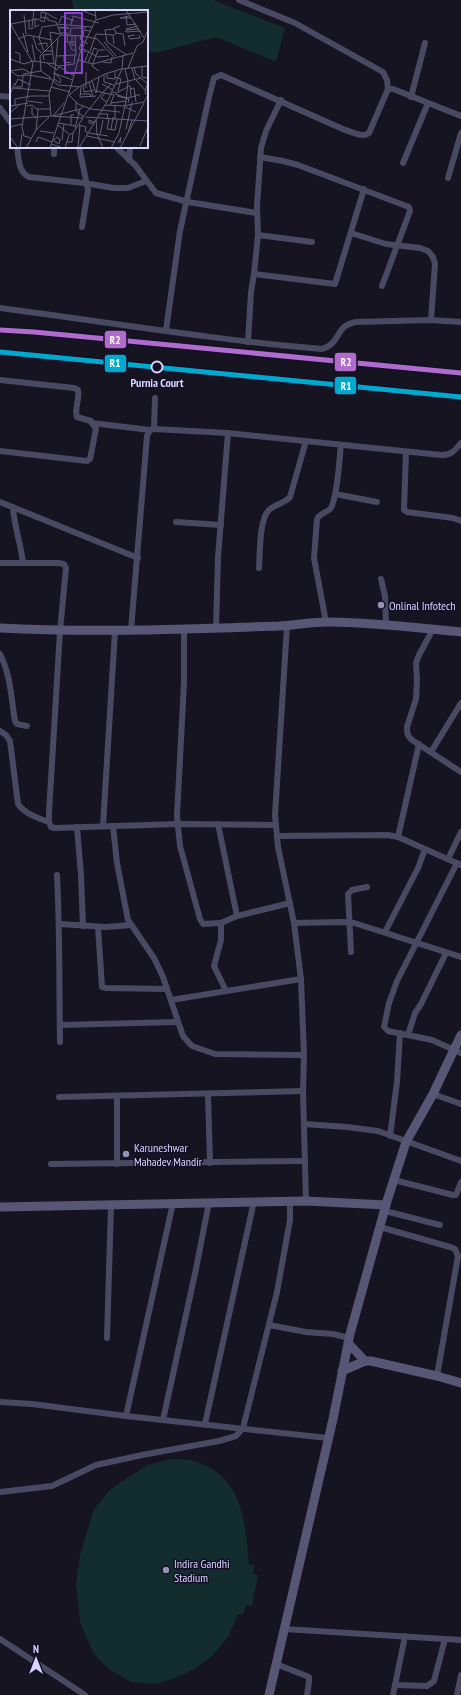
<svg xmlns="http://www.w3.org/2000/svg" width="461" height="1695" font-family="'PT Sans Narrow',sans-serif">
  <rect width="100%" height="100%" fill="#161421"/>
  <g fill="#132c2d">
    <path d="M72,0h141l72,28 -9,34 -60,-25 -60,16 -9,-2v-40h-73z"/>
    <path d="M171,1459c7,0 16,0 22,2 49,12 53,62 56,104h5l-1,9 5,1 -6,31 -6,-1 -3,9h-5l-10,23 -16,19 -19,14 -20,9 -18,5 -24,-2 -21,-12 -16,-16 -5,-11 -9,-20 -4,-38 4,-30 14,-46 16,-19 17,-12 21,-13z"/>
  </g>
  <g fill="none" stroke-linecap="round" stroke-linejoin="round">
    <g stroke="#4a4962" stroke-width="6">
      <path d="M239,0l56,23 88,49 4,8 1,9"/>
      <path d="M0,96l11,1"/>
      <path d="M411,97l14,-54"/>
      <path d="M0,108l11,15"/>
      <path d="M17,147c2,12 1,25 12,30l55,6 30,5h14l18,-7"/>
      <path d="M79,147l9,43 -6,37"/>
      <path d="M116,147l19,18 21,28 32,9 69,11"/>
      <path d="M54,154v-7"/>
      <path d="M260,157l23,4 15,4 111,42 1,4 -28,75"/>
      <path d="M129,160l1,-13"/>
      <path d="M403,163l25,-60"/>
      <path d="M448,178l13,-45"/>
      <path d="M351,233l35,11 34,4 8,3 5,6 2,7 -4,56"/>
      <path d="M258,235l54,7"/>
      <path d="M254,274l81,10 29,-95"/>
      <path d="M0,308c107,14 214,32 322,41 20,-6 12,-23 34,-27l75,-2 30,2"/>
      <path d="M166,330l14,-99 29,-134 5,-19 7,-3 124,55c8,2 17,8 24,3l19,-44h5l68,27"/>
      <path d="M248,342l3,-50 3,-18 4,-39 -1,-29 4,-58 5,-17 15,-31"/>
      <path d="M0,380l74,8 4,2c2,9 -4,19 -1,27l14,4 5,8 -6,30 -3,2 -87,-10"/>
      <path d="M92,423l58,7"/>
      <path d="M154,429l1,-31"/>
      <path d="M406,452l-2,58 3,2 46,6 8,3"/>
      <path d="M335,494l42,8"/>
      <path d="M0,502l138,56"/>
      <path d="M13,507c1,19 8,37 10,56"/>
      <path d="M176,522l45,3"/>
      <path d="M0,563h58l6,1 2,4 -6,63 -11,181v10l2,5 4,1 123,-4 97,1"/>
      <path d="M259,568c1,-13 0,-49 10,-58 6,-6 15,-6 21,-13l16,-56"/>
      <path d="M381,579l4,17 1,29"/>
      <path d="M326,622l-12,-64 3,-39c3,-6 10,-6 14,-11 7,-14 8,-47 10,-63"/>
      <path d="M287,626l-12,189 3,32 16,76 7,56 3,76 -1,36 3,110"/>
      <path d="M216,628l2,-71 10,-124"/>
      <path d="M184,629v54l-7,133 3,30 20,73 3,5 18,-1 16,-7 53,-13"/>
      <path d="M433,629l-14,26 -3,8 1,17 -1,19 -9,28c0,6 0,9 5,13l49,32"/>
      <path d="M131,630l16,-194 3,-6 4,-1 74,4 213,22c11,0 13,-4 20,-12"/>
      <path d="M0,654c11,22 11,44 15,67l2,3 10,2"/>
      <path d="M0,731l6,4 4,6 8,63c7,10 20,14 31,18"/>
      <path d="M431,752l30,-49"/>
      <path d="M218,824l19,92"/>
      <path d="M103,826l12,-195"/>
      <path d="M113,826l4,37 11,57 26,38 9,19 20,59 9,10 23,8 89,1"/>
      <path d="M77,827l4,48 2,51"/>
      <path d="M277,836l111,-1 10,2 63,28"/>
      <path d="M398,837l21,-93"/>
      <path d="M448,859l13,-27"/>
      <path d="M457,863l-60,118 -8,22 -5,24 4,4 44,9 29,13"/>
      <path d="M57,875c3,56 2,112 3,167"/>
      <path d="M221,923v17l-7,26 12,25"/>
      <path d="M294,923l49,-1 11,1 107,34"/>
      <path d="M60,924l46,3 25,-2"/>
      <path d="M98,927l4,60 3,1 62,1"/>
      <path d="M385,932l33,-64 7,-19"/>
      <path d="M351,952l-3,-58 4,-4 15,-3"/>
      <path d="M171,1000l130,-21"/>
      <path d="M60,1025l118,-3"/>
      <path d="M408,1035l7,-22 6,-9 25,-51"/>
      <path d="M208,1094l2,69"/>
      <path d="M433,1094l28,10"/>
      <path d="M59,1097l244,-6"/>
      <path d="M117,1097v67"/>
      <path d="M304,1124l43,3 31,4 83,30"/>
      <path d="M390,1136l7,-54 3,-49"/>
      <path d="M51,1164l254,-3"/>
      <path d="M394,1180l59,15h3l5,-13"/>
      <path d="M385,1211l55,14"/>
      <path d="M380,1227l70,20 5,2 3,7 -21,120"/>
      <path d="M269,1325l37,7 27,2 16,4"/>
      <path d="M107,1338l4,-132"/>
      <path d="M0,1402l32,2 94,12 202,22"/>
      <path d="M126,1416l47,-213"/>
      <path d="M163,1420l33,-151 13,-67"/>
      <path d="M205,1424l49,-223"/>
      <path d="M0,1492l52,-6 44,-21 51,-11 72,-13 17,-5 7,-8 34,-136 13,-72v-19"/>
      <path d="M284,1629l177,11"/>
      <path d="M0,1639l85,56"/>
      <path d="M276,1664l33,13v5l-2,13"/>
      <path d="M395,1685l32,1 7,-5 11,-42"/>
      <path d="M393,1695l12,-59"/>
      <path d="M457,1695l4,-20"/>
    </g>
    <g stroke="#575674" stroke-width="9">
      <path d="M0,628c93,5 186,1 279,-2 16,-1 33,-4 49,-4 44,0 89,6 133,10"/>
      <path d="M0,1207l306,-6 80,4"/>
      <path d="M348,1343l17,18"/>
      <path d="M342,1371l23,-10h6l66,15 24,7"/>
      <path d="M269,1695l64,-276 17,-85 37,-133 19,-59 27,-48 28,-59"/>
    </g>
    <defs>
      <path id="rail-1" d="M0,352l461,45"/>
      <path id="rail-2" d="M0,330l34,2 427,41"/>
    </defs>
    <use href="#rail-1" stroke="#130f26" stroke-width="8"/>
    <use href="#rail-2" stroke="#130f26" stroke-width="8"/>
    <use href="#rail-1" stroke="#00a9ce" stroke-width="5"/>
    <use href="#rail-2" stroke="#b06ccc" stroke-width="5"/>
  </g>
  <circle fill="#130f26" stroke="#d9d4ff" stroke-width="2" cx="157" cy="367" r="5.5"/>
  <g fill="#9591b1" stroke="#130f26" stroke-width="1.5">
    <circle cx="381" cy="605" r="4"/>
    <circle cx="126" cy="1154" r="4"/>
    <circle cx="166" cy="1570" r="4"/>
  </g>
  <g text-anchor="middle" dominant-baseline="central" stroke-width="3" stroke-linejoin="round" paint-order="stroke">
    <g font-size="12" font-weight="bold" fill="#d9d4ff" stroke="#130f26">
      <text x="157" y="382">Purnia Court</text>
    </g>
    <g font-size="12" fill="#d9d4ff" stroke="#130f26" text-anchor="start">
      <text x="389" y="605">Onlinal Infotech</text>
      <text x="134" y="1147">Karuneshwar<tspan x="134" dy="14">Mahadev Mandir</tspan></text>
      <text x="174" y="1563">Indira Gandhi<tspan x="174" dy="14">Stadium</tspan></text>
    </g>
  </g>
  <g transform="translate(10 10)">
    <rect width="138" height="138" fill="#161421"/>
    <path fill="none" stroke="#64617a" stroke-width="1" d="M71,0l15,6M116,0l18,28M36,3l11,6M14,5l2,19M116,6l1,9 9,-1M119,6l-9,2h11M27,9h-2v8l4,-2M30,9l1,-2 4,1 1,-5 -5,-1v5M86,10l17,-5 35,-3M19,11v8l5,-1M0,13l23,40 -11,64 2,9 7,2M49,13l3,-7 12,5M1,14l26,-5 7,3 1,-4h3v2l8,2 5,13M46,14l36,3M61,15l2,-9 26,7M22,17l2,-17M49,17l10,1h-10M116,19l12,-3M129,19l-13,1v2l15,-1M13,23l5,19M50,23h8l-1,9h8M106,23l7,1 2,12M60,25l1,-7h15M62,25v10h3M65,25l1,20M71,25l-1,4 8,5M96,25l-1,-5 9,-1M125,25l-7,1 2,3 10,-1 -1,-3M73,26l1,-6 6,1M96,26l1,6 20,13M23,27l4,12 5,4M29,28l3,-11 14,-2M29,28l5,13h9M8,29l10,-4 24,5M59,32l3,8h4M94,32l12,14M22,34l3,17M28,34l9,-1v4M71,34l-2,5 7,3M104,34l-1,-8 3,-3 -2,-5 6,-2M72,38l16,9 11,-1M80,41l6,-17 17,1M5,42l5,2v9M47,46l19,-1M54,46v6l7,1M0,49l14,5 9,-3 22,3 19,12M34,50l-1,-5 9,-1M68,50l15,4 40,-11M93,52l8,1 1,-6M37,53l10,7 2,-3M44,53l-4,-31 10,2M74,53l5,-12M78,53l6,-15 3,1M49,56l15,-2 1,-9M132,56v11l6,1M124,57l2,7 12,10M118,58l9,-22 6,-4 5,-12M122,58l3,12M112,59l1,-13M0,61l13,-2 6,3M0,61l8,5 11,-1 22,4 7,6 13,1 -21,62M89,61l-7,-5 6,-16h7M43,63l20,7M13,64l18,-3M97,64v4l8,1v-8M94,65v7l7,2M105,67l6,2 -3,12M41,68l-10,-7 -1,-15 21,-21 22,1 14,3 17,18M44,69l6,4 1,-3 -6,-7M126,70l10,11M82,71l4,12 3,-16M79,72l4,15M92,74l11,6M106,74l25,-6M5,75l3,-6 13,6M73,75l1,7 10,-2M61,76l9,-33 16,-34 -1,-9M61,76l8,1 26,-13 16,-5 27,-3M118,76h2l1,11M5,77h7l1,-11M41,77l19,5M71,77l-1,10 16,-1M3,78l37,3M76,78v-16M120,79l4,-1 1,8M86,81l18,4 -4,10M102,82l4,1 12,-6M95,83l-4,5 6,4M0,84l5,-11M70,84h10l1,3M105,84l12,4 9,-2M59,85l9,9 13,5 29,3M59,85l10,-8M138,85l-3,-2 3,-12M107,86l12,3 -1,4M18,91l15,2M66,92v9l8,6M126,92l-1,-7h5M101,93l15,-2M95,95l18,1 21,-4 4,-7M105,95v15M0,96l18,-3M5,96v-7l16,-3h18M17,96l5,-1 6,5 -2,20M22,97v7l5,4M115,97l11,5M27,99h13M0,103l10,-9M88,104h10l-1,5M41,106l-2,-22 5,-15 4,-40M43,106l27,-7M43,106l11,-13M75,107l63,4M0,109l41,-3 31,2 22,-27 7,-7 4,2M86,109l1,15 6,14M99,109l-2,10 8,1 2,-10M49,113l16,3M84,113h-5v-3l5,2M48,115l11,9M61,115v-10h3M69,115l7,2 -1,4 4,2 19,3M0,117l12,-3M65,118l5,-19 4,-3M116,119l6,-27M101,120l2,-13M30,121l14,2M118,123l4,-13M90,125l3,-15M77,126l28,6M0,127l8,11M45,128l-1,3 5,3 1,-5 -4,-2M52,130l2,-16M26,132l2,-5 14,5M56,132h6l1,-9M108,133l3,-6 -1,6M41,134l12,4M130,136l8,-19M10,138l2,-14M16,138l10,-18 13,-13M55,138l4,-13 4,-2 10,-15M68,138l2,-23M69,138l29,-48 14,-31M101,138l8,-15 7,-32 2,-20 -3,-12M110,138l24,-45"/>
    <path fill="#8945c9" fill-opacity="0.15" stroke="#8945c9" stroke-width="2" d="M55,3h17v60h-17z"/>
    <rect width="138" height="138" fill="none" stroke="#d9d4ff" stroke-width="2"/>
  </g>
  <g stroke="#130f26" stroke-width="1.5">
    <rect x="104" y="330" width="23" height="19" rx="4" fill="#b06ccc"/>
    <rect x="334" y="352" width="23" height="20" rx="4" fill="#b06ccc"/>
    <rect x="104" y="354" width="23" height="19" rx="4" fill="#00a9ce"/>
    <rect x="334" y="376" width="23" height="19" rx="4" fill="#00a9ce"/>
  </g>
  <g font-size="11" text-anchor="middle" font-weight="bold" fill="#fff">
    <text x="115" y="344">R2</text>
    <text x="346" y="366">R2</text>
    <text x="115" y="367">R1</text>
    <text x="346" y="390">R1</text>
  </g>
  <g transform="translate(36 1659)" stroke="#130f26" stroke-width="3" paint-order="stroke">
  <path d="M0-3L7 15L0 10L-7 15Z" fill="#d9d4ff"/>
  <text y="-6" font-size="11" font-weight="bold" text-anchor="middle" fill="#d9d4ff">N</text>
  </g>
</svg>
